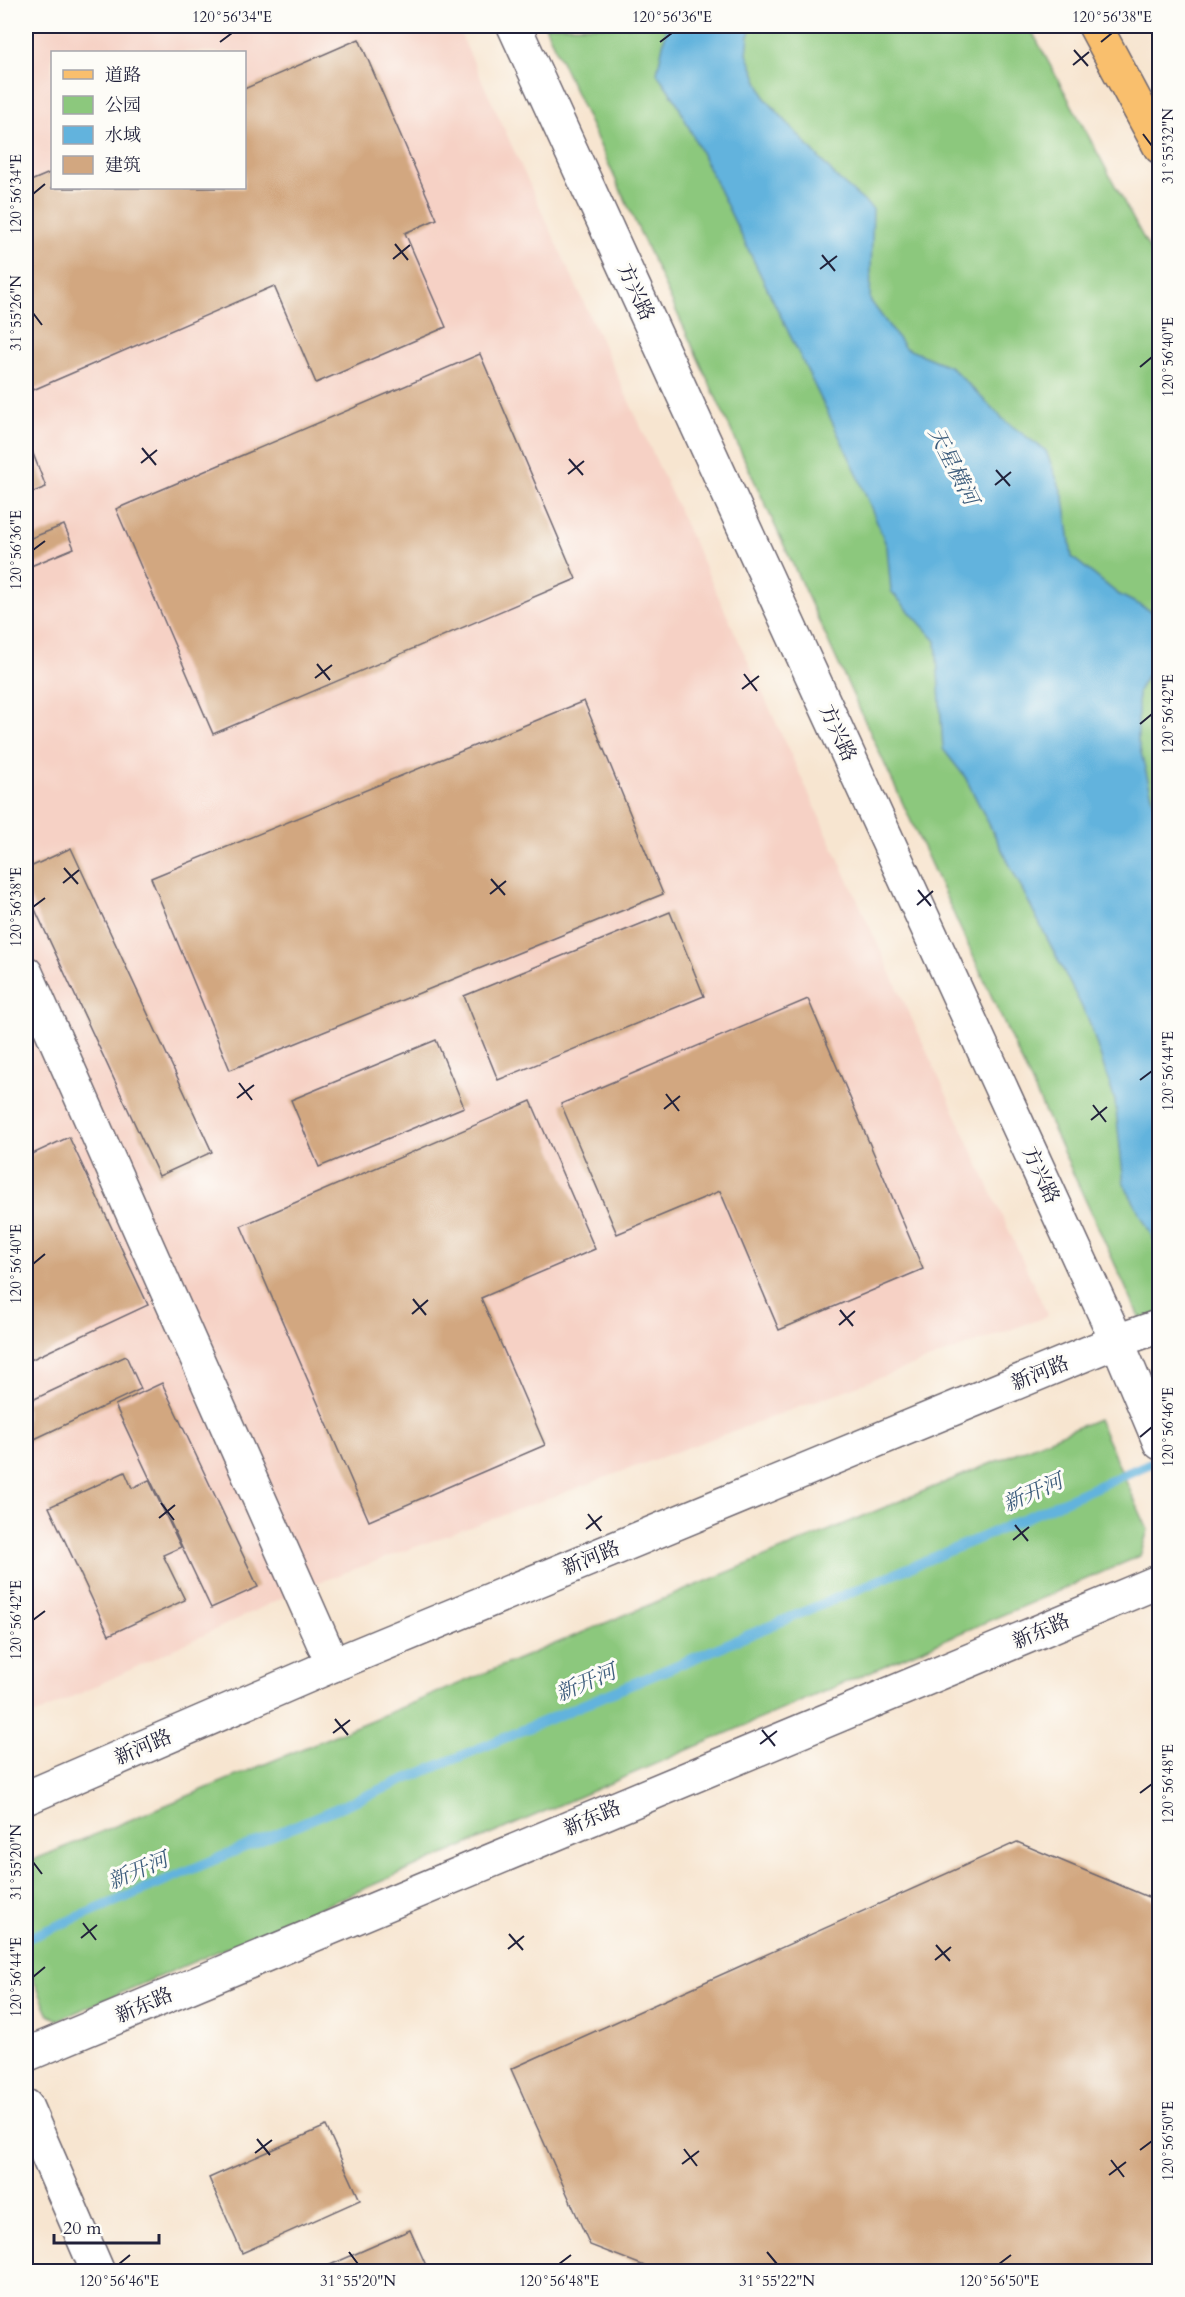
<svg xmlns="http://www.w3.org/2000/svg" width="1185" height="2297" font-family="Cardo,'Noto Serif SC',serif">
  <rect width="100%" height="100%" fill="#fdfcf7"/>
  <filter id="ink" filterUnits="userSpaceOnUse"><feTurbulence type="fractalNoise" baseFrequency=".0167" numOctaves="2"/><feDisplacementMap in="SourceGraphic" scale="12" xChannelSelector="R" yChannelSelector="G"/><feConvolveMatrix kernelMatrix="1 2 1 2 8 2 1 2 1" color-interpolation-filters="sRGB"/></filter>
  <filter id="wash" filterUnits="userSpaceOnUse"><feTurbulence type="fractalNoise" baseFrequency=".008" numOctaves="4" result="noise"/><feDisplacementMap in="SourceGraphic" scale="24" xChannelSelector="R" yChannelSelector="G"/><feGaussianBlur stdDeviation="1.35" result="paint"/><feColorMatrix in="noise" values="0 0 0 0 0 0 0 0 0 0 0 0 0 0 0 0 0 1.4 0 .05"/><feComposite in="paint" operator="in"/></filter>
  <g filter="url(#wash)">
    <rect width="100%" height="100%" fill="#f7e5d0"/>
    <path fill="#f6d1c5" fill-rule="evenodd" d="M26,26h431l591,1290 -745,272 -277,131zM52,52h192v136h-192z"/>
    <g fill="#8cc87d" stroke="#57755c" stroke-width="1.5">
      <path d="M545,26h484l130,241v1093z"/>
      <path d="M1098,1419l50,111 -8,26 -1082,464 -9,-5 -23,-53v-99z"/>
    </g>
    <path fill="#62b3dd" stroke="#426a8c" stroke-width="1.5" d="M667,26h83l-3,28 18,44 73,81 35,30 -3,91 35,48 46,19 54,54 41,30 18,47 8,59 46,37 41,21v45h-3l-18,31v50l17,66 5,4 -1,438 -35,-65 -9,-83 -26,-80 -124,-244 -22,-28 -7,-108 -45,-50 -4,-44 -31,-76 -180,-370 -19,-28z"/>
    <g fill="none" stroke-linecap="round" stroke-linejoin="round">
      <path stroke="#62b3dd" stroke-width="10" d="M26,1939l956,-402 178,-78"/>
    </g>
    <g id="blocks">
      <g fill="#d2a780">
        <path d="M359,39l78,180 -32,14 41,94 -130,56 -42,-97 -248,107v-210l26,-11v16h192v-99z"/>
        <path d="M480,354l96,225 -363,155 -97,-225z"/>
        <path d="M32,451l14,36 -20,8v-41z"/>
        <path d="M64,525l10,23 -48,20v-28z"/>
        <path d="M584,701l79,193 -433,176 -79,-192z"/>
        <path d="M71,848l141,304 -53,24 -133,-286v-21z"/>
        <path d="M670,912l34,84 -206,84 -34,-84z"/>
        <path d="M808,999l115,270 -144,61 -59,-139 -103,43 -56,-130z"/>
        <path d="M436,1040l28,67 -145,60 -28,-67z"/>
        <path d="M531,1101l64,148 -114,49 64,147 -176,76 -128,-295z"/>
        <path d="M69,1137l79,168 -122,57v-205z"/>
        <path d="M126,1356l15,33 -115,54v-40z"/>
        <path d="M162,1383l96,204 -47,21 -96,-203z"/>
        <path d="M125,1472l7,16 17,-8 32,67 -18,8 22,45 -76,35 -60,-128z"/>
        <path d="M1017,1842l143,60v370h-500l-70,-27 -79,-176z"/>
        <path d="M326,2126l34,74 -118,53 -33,-75z"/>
        <path d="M410,2230l19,42h-115z"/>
      </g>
    </g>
  </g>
  <g filter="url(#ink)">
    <use href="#blocks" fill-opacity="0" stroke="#6d666f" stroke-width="1.5"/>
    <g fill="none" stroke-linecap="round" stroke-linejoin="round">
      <defs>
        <path id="minor" d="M26,973l307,692"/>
        <g id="tertiary">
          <path d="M514,26l603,1315 43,102"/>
          <path d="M26,1798l307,-133 784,-324 43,-15"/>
          <path d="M26,2055l1134,-474"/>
          <path d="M26,2106l72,166"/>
        </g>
        <path id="primary" d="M1095,26l65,121"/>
      </defs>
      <use href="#minor" stroke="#6d666f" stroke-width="36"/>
      <use href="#tertiary" stroke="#6d666f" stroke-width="36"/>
      <use href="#primary" stroke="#6d666f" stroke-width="36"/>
      <use href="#minor" stroke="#fff" stroke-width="33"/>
      <use href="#tertiary" stroke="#fff" stroke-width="33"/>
      <use href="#primary" stroke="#f9bf6d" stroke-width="33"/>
    </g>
  </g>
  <path fill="none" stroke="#22223b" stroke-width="2" d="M220,42l12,-9M660,42l12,-9M1101,42l11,-9M1074,50l14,16M1073,65l16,-13M1143,134l9,12M33,194l12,-10M395,244l13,16M822,255l13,16M393,259l17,-14M820,269l17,-13M33,313l9,12M1140,367l12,-10M142,448l14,17M569,459l14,16M141,463l16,-13M996,470l14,16M568,474l16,-13M995,485l16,-13M33,550l12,-9M317,664l13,16M744,674l13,17M315,678l17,-13M742,689l17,-13M1140,724l12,-10M64,868l14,16M491,879l14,16M63,883l16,-13M918,890l13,16M490,894l16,-13M917,905l16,-14M33,907l12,-9M1140,1080l12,-9M239,1083l13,17M666,1094l13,17M237,1098l17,-13M1093,1105l13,17M664,1109l16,-13M1091,1120l16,-13M33,1264l12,-10M413,1299l13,16M840,1310l13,16M412,1314l16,-14M839,1325l16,-14M1140,1437l12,-10M161,1503l13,17M588,1514l13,17M159,1518l16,-13M1015,1525l13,16M586,1529l16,-13M1013,1540l16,-13M33,1620l12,-9M335,1719l13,16M762,1730l13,16M333,1733l17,-13M760,1744l17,-13M1140,1793l12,-9M33,1862l9,12M83,1923l13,17M509,1934l14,16M81,1938l16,-13M936,1945l14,16M508,1949l16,-13M935,1960l16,-13M33,1977l12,-10M257,2139l13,16M684,2149l13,17M1140,2150l12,-9M255,2153l17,-13M1111,2160l13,17M682,2164l17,-13M1109,2175l17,-13M349,2252l9,12M767,2252l10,12M119,2264l11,-9M559,2264l12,-9M999,2264l12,-9"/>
  <g text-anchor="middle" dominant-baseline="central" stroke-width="6" stroke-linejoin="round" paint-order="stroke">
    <g font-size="20" fill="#22223b" stroke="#fdfcf7">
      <text transform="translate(636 292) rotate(65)">方兴路</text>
      <text transform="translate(838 733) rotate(65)">方兴路</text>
      <text transform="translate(1041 1175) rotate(65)">方兴路</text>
      <text transform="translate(1040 1373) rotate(-22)">新河路</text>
      <text transform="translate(591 1558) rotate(-22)">新河路</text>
      <text transform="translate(1041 1631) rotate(-23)">新东路</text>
      <text transform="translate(143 1747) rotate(-23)">新河路</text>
      <text transform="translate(592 1818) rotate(-23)">新东路</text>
      <text transform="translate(144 2005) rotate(-23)">新东路</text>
    </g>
    <g font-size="21" font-style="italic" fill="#3c5c7c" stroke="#fdfcf7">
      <text transform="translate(953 466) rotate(63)">天星横河</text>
      <text transform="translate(1033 1493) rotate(-24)">新开河</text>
      <text transform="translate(586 1683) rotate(-23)">新开河</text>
      <text transform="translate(138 1871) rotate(-23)">新开河</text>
    </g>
  </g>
  <rect width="1185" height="2297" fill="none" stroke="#fdfcf7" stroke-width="66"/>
  <rect x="51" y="51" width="195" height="138" fill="#fdfcf7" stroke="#a5a5ac" stroke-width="1.5"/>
  <rect x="63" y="70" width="30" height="9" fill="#f9bf6d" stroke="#a5a5ac" stroke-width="1.5"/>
  <text x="105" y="81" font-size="18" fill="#22223b">道路</text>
  <rect x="63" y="96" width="30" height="18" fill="#8cc87d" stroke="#a5a5ac" stroke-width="1.5"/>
  <text x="105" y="111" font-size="18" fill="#22223b">公园</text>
  <rect x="63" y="126" width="30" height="18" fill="#62b3dd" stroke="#a5a5ac" stroke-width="1.5"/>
  <text x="105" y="141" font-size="18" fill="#22223b">水域</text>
  <rect x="63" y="156" width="30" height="18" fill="#d2a780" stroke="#a5a5ac" stroke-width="1.5"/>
  <text x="105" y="171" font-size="18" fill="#22223b">建筑</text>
  <path d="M54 2234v9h105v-9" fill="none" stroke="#22223b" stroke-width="3"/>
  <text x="63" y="2234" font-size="18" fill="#22223b" stroke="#fdfcf7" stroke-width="4.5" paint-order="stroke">20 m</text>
  <rect x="33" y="33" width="1119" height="2231" fill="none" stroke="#22223b" stroke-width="2"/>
  <g font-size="15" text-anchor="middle" fill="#22223b">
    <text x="232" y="22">120°56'34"E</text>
    <text x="672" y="22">120°56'36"E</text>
    <text x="1112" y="22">120°56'38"E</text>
    <text transform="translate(1168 146) rotate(-90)" y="5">31°55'32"N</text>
    <text transform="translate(16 194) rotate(-90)" y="5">120°56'34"E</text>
    <text transform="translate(16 313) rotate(-90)" y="5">31°55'26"N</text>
    <text transform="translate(1168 357) rotate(-90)" y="5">120°56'40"E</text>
    <text transform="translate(16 550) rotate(-90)" y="5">120°56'36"E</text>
    <text transform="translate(1168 714) rotate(-90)" y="5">120°56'42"E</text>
    <text transform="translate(16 907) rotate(-90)" y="5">120°56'38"E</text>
    <text transform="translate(1168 1071) rotate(-90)" y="5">120°56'44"E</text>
    <text transform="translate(16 1264) rotate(-90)" y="5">120°56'40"E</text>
    <text transform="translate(1168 1427) rotate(-90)" y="5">120°56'46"E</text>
    <text transform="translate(16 1620) rotate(-90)" y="5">120°56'42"E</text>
    <text transform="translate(1168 1784) rotate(-90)" y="5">120°56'48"E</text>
    <text transform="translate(16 1862) rotate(-90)" y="5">31°55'20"N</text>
    <text transform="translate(16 1977) rotate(-90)" y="5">120°56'44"E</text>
    <text transform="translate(1168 2141) rotate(-90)" y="5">120°56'50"E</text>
    <text x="119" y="2286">120°56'46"E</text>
    <text x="358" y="2286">31°55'20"N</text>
    <text x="559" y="2286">120°56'48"E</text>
    <text x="777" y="2286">31°55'22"N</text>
    <text x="999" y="2286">120°56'50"E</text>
  </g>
</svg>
